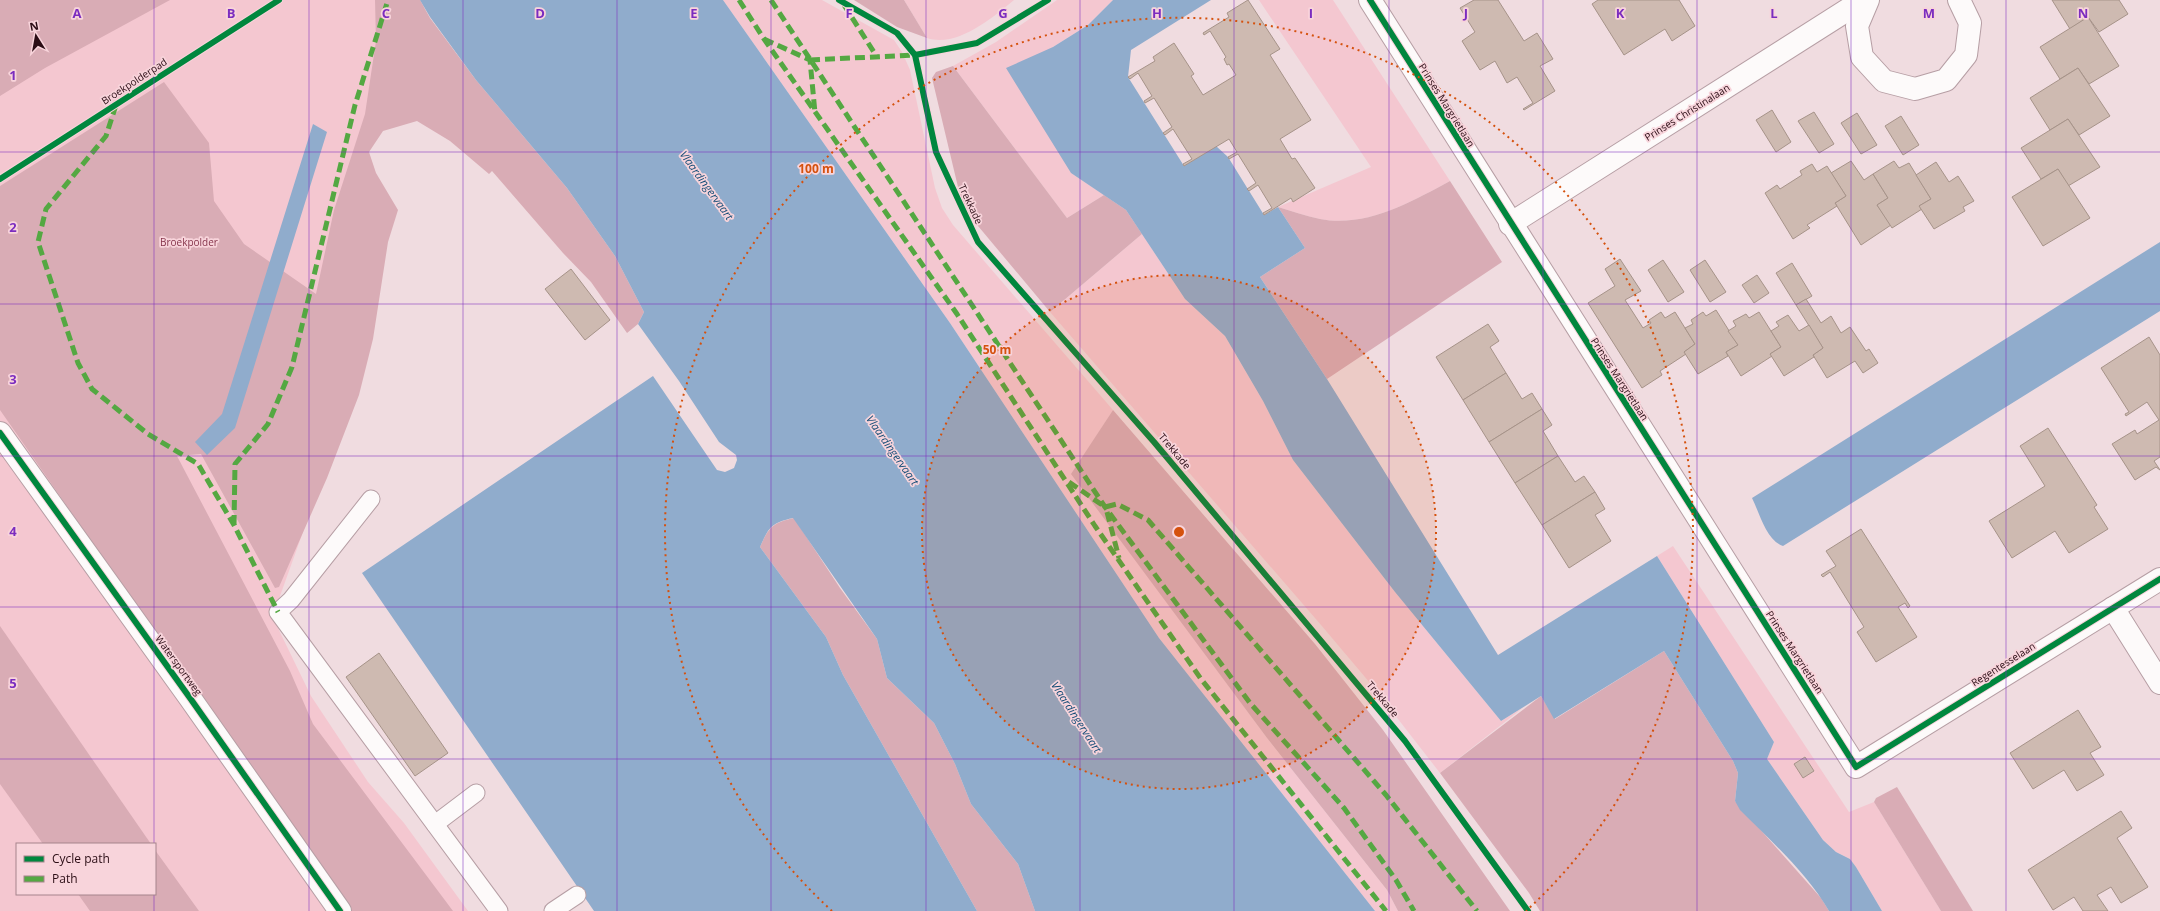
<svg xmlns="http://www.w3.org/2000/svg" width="2160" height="911" font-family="'Open Sans',sans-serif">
  <rect width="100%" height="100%" fill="#f0dce0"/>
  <g fill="#f4c7d0" fill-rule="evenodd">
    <path d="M0,0h427l-72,146 -1,244 -74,206 -5,26 36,74 57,86 36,41 64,88h-468zM17,844h138v50h-138z"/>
    <path d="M723,0h99l72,40 8,12 8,18 25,118 7,20 11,17 160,185 -41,64 195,264 120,152 11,21h-23l-216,-273 -209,-315z"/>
    <path d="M904,0h110c-22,18 -57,48 -87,38z"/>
    <path d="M1057,0h56l-25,25 -35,22 18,126 33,22 -37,23 -114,-152 43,-24z"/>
    <path d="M1259,0h74l117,181c-39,21 -84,47 -130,38 -14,-3 -28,-8 -42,-12l93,-40z"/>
    <path d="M1142,234l43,65 40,37 38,65 30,59 102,132 106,129 23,-14 -84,66 -70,-90 -49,-58 -271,-313z"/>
    <path d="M1673,546l176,266 25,-10 67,109h-59l-26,-44 -6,-8 -14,-7 -13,-12 -56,-81 7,-17 -117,-186z"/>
  </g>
  <g fill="#d9acb5">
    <path d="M0,0h170l-125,68 -45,28z"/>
    <path d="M375,0h45l10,18 46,62 91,108 48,68 29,56 -6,12 -11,9 -36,-51 -28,-29 -71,-82 -3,3 -39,-33 -33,-20 -34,10 -14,21 7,21 22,37 -10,32 -15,97 -14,56 -32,83 -48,109 -4,1 -74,-134 -24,2 113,215 23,53 140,187h-104l-349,-501v-224l164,-104 45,61 5,58 30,43 72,50 18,-84 31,-96 11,-73z"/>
    <path d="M854,0h50l23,38 -30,-11z"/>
    <path d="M953,66l114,152 37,-23 22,15 16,24 -92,78 -87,-104 -31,-130 4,-6z"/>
    <path d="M1450,181l52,81 -175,117 -67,-102 45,-29 -27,-41c14,4 28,9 42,12 46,9 91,-17 130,-38z"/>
    <path d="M1113,410l202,234 68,86 127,181h-112l-11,-21 -120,-152 -196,-264z"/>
    <path d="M794,518l46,70 37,51 10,39 47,45 21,41 16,40 47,60 17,47h-58l-134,-236 -17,-38 -66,-90c9,-20 12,-24 34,-29z"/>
    <path d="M0,626l151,218h-108l-43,-60z"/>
    <path d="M1664,651l69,110 5,12 -3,28 86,97 8,13h-289l-11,-18 -89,-120 101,-77 14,23z"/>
    <path d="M1897,787l76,124h-32l-67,-109 2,-4z"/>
    <path d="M155,850l44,61h-109l-12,-17h77z"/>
  </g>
  <g fill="#90accc">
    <path d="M420,0h303l227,323 209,315 216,273h-340l-17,-47 -47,-60 -16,-40 -21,-41 -47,-45 -10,-39 -84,-121c-22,5 -24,9 -33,29l66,90 17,38 134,236h-383l-232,-338 291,-197 64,94 8,2 9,-4 3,-8 -1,-5 -17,-13 -40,-61 -41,-57 6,-12 -29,-56 -48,-68 -91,-108 -46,-63z"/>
    <path d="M1113,0h98l-80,50 -3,27 56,89 32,-20 12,11 36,58 14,-8 27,41 -45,29 67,102 171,276 159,-99 117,186 -7,17 56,81 13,12 14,7 6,8 26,44h-53c-22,-38 -58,-70 -89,-101l-5,-9 3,-28 -5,-12 -69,-110 -110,68 -13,-23 -40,25 -106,-129 -102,-132 -30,-59 -38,-65 -40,-37 -59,-89 -55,-37 -65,-105 47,-21 35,-22z"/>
    <path d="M313,124l14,8 -92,296 -28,27 -12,-13 27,-28z"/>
    <path d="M2160,242v69l-377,235c-17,-6 -23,-32 -31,-48z"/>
  </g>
  <g fill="#cebab1" stroke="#a69389">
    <path d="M1248,0l32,49 -10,6 41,65 -31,19 12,20 3,-1 20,30 -22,14 -2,-4 -27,17 -1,-2 9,-5 -14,-23 -9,6 -2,-2 9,-6 -18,-29 -9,5 -1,-2 9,-5 -8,-13 -45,27 -1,-2 9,-5 -19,-30 -8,6 -2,-2 9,-6 -18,-29 -9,5 -1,-2 8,-5 -14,-23 -8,6 -2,-2 27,-16 -2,-4 21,-14 20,31 -3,2 12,19 33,-20 -7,-11 -2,1 -3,-6 2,-2 -16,-26 -6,4 -1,-2 26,-16 -2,-4z"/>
    <path d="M1474,0h24l26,41 13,-8 16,26 -13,7 15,25 -31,19 -1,-1 10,-6 -16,-26 -10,6 -12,-22 -15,9 -18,-29 13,-9 -15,-24z"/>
    <path d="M1598,0h81l16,26 -23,15 -7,-12 -41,26 -32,-51z"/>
    <path d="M2052,0h67l9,14 -29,18 -11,-15 -18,12z"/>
    <path d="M2088,17l31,49 -30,18 -11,-16 -18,11 -20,-32z"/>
    <path d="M2078,68l32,48 -31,19 -11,-16 -18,11 -20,-32z"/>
    <path d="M1772,110l19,32 -15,10 -20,-32z"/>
    <path d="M1814,112l20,32 -15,9 -21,-32z"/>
    <path d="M1857,113l20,32 -16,9 -20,-31z"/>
    <path d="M1901,116l18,29 -16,10 -18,-29z"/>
    <path d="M2068,119l32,48 -32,19 -10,-17 -17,10 -20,-31z"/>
    <path d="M1851,161l13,19 9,-6 15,24 -11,7 14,20 -30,20 -26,-42 11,-7 -15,-23z"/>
    <path d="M1894,161l5,7 10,-5 22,36 -12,7 3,3 -30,19 -15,-23 11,-7 -15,-24z"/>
    <path d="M1936,162l13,20 9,-6 16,25 -11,6 2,4 -31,18 -15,-23 12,-7 -15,-24z"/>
    <path d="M1812,164l5,8 10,-6 19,30 -11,7 2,3 -30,19 3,3 -17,11 -28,-46 12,-8 3,4 22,-14 -2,-4z"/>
    <path d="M2058,169l32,49 -47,28 -31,-49z"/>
    <path d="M1620,259l21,32 -16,9 18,28 8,-5 -2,-3 12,-8 4,6 10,-6 20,32 -11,8 2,2 -26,17 2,4 -20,13 -54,-85 27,-17 -10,-17z"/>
    <path d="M1663,260l21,32 -16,10 -20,-32z"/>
    <path d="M1705,260l21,32 -16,10 -20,-32z"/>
    <path d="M1792,263l20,33 -16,9 -20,-32z"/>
    <path d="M571,269l39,51 -25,20 -40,-51z"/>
    <path d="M1757,275l12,18 -15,10 -12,-18z"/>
    <path d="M1806,299l15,24 10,-7 10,17 9,-6 16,24 3,-2 9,14 -15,10 -8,-12 -28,17 -14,-23 10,-7 -27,-43z"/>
    <path d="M1716,310l22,35 -12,7 2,4 -30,18 -14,-22 11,-8 -10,-16 8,-4 -2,-4 12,-8 3,4z"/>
    <path d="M1759,312l22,35 -11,7 2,2 -31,20 -15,-24 12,-7 -10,-14 8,-5 -3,-5 13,-7 3,4z"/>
    <path d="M1788,315l11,16 10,-6 14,23 -10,7 1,2 -30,19 -14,-22 11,-7 -10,-16 8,-5 -3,-4z"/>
    <path d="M1488,324l11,17 -9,6 16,26 -43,27 -27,-43z"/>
    <path d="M2149,337l11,18v102l-6,4 6,9 -4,-3 -21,13 -23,-36 23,-14 2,4 22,-14 -12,-18 -21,14 -1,-2 4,-2 -28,-44z"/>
    <path d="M1506,373l16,26 10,-6 10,16 -53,33 -26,-42z"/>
    <path d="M1542,409l10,16 -9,6 15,25 -43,27 -26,-41z"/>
    <path d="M2048,428l49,77 -3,2 14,22 -39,24 -14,-22 -43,27 -23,-37 56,-35 -25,-40z"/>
    <path d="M1558,456l17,26 9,-6 11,16 -53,33 -27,-42z"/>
    <path d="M1595,492l10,17 -10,6 16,26 -42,27 -27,-43z"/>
    <path d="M1861,529l49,77 -2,2 -3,-5 -7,4 19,30 -41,25 -19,-30 7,-5 -34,-55 -7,5 -2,-2 15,-9 -10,-15z"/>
    <path d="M379,653l69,100 -33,23 -69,-99z"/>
    <path d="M2078,710l23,37 -11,6 14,22 -27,16 -13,-21 -31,19 -23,-36z"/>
    <path d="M1805,757l9,14 -11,7 -9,-14z"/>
    <path d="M2121,811l11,17 -15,10 31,49 -27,16 -10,-16 -14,8 11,16h-25l-9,-14 -21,13 -25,-40z"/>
  </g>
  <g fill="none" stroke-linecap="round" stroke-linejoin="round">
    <defs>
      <g id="lane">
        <path d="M371,499l-80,101 -13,12 221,299"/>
        <path d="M435,824l41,-31"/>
        <path d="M553,911l24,-16"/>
      </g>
      <g id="street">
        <path d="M1370,0l486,767 304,-188"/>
        <path d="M1868,0l-11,26 5,31 22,24 31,8 31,-9 20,-25 4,-32 -11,-23"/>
        <path d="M1510,224l353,-224"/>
        <path d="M0,433l190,265 150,213"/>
        <path d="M2113,608l47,75"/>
      </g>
    </defs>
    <use href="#lane" stroke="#b69ea4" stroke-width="19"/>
    <use href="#street" stroke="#b69ea4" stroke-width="24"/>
    <use href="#lane" stroke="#fdfafa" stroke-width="17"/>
    <use href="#street" stroke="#fdfafa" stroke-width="22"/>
    <g stroke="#54a842" stroke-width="5" stroke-dasharray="10 5" stroke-linecap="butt">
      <path d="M739,0l25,39 193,275 138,212 106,153 185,232"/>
      <path d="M771,0l334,507 145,196 94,105 52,72 18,31"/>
      <path d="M844,5l33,52"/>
      <path d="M764,39l46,21 5,53"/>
      <path d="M810,60l105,-5"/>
      <path d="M116,105l-10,31 -60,73 -8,33 40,121 14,26 56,45 50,30 36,61 44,87"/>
      <path d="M1069,482l36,25 12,-3 31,16 238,275 91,116"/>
      <path d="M1107,512l12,46"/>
      <path d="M234,525l1,-61 33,-40 24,-57 63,-262 33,-105"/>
    </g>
    <defs>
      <g id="cycleway">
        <path d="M839,0l58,33 18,22 21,97 42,90 176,200 251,299 123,170"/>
        <path d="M1370,0l486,767 304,-188"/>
        <path d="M915,55l62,-12 71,-43"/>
        <path d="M0,179l279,-179"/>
        <path d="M0,433l190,265 150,213"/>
      </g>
    </defs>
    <use href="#cycleway" stroke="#f8d4db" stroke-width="8"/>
    <use href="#cycleway" stroke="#00873e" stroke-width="6"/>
  </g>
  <path fill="none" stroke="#7b2cbf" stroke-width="1" stroke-opacity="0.55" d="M154,0v844M309,0v911M463,0v911M617,0v911M771,0v911M926,0v911M1080,0v911M1234,0v911M1389,0v911M1543,0v911M1697,0v911M1851,0v911M2006,0v911M0,152h2160M0,304h2160M0,456h2160M0,607h2160M0,759h2160M154,894v17"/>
  <circle cx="1179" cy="532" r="257" fill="#d5510d" fill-opacity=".12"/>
  <g fill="none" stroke="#d5510d" stroke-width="2" stroke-dasharray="2 4">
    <circle cx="1179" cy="532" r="257"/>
    <path d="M832 911A514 514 0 1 1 1526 911"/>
  </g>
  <g text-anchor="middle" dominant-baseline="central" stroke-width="3.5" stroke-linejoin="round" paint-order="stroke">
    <g font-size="10" fill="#2b0d15" stroke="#f8d4db">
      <text transform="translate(134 81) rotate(-33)">Broekpolderpad</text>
      <text transform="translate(1447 105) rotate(58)">Prinses Margrietlaan</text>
      <text transform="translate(1687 112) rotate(-32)">Prinses Christinalaan</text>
      <text transform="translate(971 204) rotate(65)">Trekkade</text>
      <text transform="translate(1620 379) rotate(57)">Prinses Margrietlaan</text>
      <text transform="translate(1175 451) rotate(50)">Trekkade</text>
      <text transform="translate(1795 652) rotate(57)">Prinses Margrietlaan</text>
      <text transform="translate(2003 664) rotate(-32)">Regentesselaan</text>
      <text transform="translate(179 665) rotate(54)">Watersportweg</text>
      <text transform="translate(1383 699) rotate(50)">Trekkade</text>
    </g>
    <g font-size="10" fill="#85344b" stroke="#f8d4db">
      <text x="189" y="242">Broekpolder</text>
    </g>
    <g font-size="11" font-style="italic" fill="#124c76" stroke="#f8d4db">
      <text transform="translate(707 185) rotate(54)">Vlaardingervaart</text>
      <text transform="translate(893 450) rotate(55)">Vlaardingervaart</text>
      <text transform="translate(1077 717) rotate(57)">Vlaardingervaart</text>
    </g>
  </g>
  <g font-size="13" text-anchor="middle" font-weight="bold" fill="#7b2cbf" stroke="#f8d4db" stroke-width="3.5" stroke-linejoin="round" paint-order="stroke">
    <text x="77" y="18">A</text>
    <text x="231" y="18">B</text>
    <text x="386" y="18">C</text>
    <text x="540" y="18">D</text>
    <text x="694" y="18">E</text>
    <text x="849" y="18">F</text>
    <text x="1003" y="18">G</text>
    <text x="1157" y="18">H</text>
    <text x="1311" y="18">I</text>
    <text x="1466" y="18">J</text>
    <text x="1620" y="18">K</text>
    <text x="1774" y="18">L</text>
    <text x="1929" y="18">M</text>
    <text x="2083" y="18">N</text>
    <text x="13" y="80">1</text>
    <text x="13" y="232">2</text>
    <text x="13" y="384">3</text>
    <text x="13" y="536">4</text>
    <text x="13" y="688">5</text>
  </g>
  <circle cx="1179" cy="532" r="6" fill="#d5510d" stroke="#f8d4db" stroke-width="2"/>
  <g font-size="12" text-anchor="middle" font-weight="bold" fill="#d5510d" stroke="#f8d4db" stroke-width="3.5" stroke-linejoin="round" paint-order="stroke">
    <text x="816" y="173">100 m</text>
    <text x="997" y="354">50 m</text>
  </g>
  <rect x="16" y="843" width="140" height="52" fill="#f8d4db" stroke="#a6848c"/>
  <rect x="24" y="856" width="20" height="6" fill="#00873e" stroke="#a6848c"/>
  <text x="52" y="863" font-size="12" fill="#2b0d15">Cycle path</text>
  <rect x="24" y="876" width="20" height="6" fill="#54a842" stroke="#a6848c"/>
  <text x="52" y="883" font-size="12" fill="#2b0d15">Path</text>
  <g transform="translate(36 36) rotate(349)" stroke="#f8d4db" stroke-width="3" paint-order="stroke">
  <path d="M0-3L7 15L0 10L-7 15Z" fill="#2b0d15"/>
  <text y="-6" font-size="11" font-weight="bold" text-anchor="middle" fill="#2b0d15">N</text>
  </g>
</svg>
